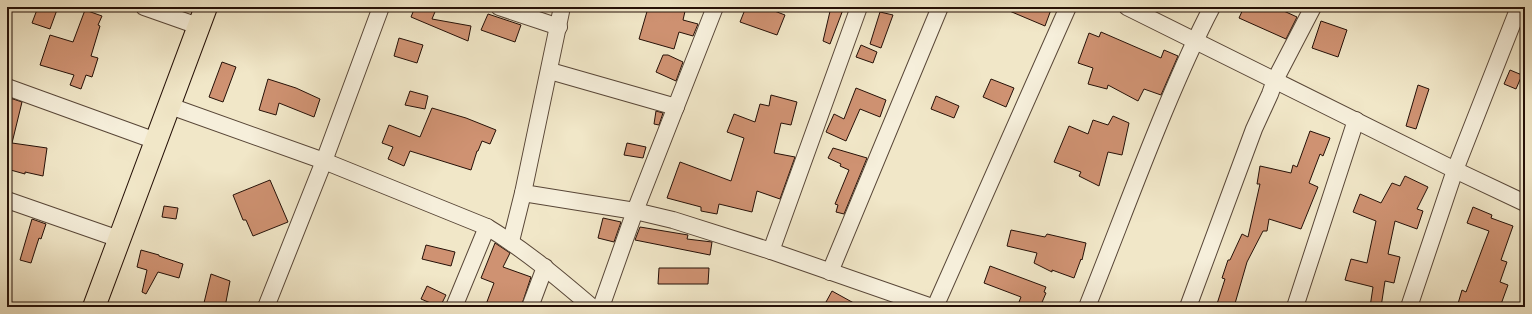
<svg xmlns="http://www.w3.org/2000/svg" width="1532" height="314" font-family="Alegreya,serif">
  <rect width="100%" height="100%" fill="#f1e7c8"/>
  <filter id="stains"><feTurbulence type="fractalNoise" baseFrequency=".005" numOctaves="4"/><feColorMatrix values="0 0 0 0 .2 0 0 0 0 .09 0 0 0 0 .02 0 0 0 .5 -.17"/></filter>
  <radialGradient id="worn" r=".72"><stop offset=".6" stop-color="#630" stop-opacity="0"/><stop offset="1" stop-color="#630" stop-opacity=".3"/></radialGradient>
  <g fill="#cf9272" stroke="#251007">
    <path d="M38,7h20l-8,22 -18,-6z"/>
    <path d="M415,7h22l-5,12 39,7 -3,15 -57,-24z"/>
    <path d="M658,7h28l-3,13 15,4 -5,12 -14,-4 -5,17 -35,-10 9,-31 9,2z"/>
    <path d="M746,7h18l21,8 -8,20 -37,-13z"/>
    <path d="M831,7h13l-14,37 -7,-3z"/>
    <path d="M1000,7h52l-7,19z"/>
    <path d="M1244,7h31l22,10 -11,22 -47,-21z"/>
    <path d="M85,10l17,6 -4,9 2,1 -9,30 7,2 -6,19 -6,-2 -5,14 -11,-4 4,-10 -34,-10 10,-30 23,7z"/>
    <path d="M880,12l13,3 -12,33 -11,-4z"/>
    <path d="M488,14l33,11 -6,17 -34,-12z"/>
    <path d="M1321,21l26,9 -9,27 -26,-9z"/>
    <path d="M1101,32l60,26 3,-8 14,6 -17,39 -17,-6 -6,12 -30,-16 -1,4 -19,-5 5,-16 -15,-5 11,-30 10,4z"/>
    <path d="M399,38l24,7 -6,18 -23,-7z"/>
    <path d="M861,45l16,7 -4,11 -17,-6z"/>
    <path d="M663,55h5l15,7 -7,19 -20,-9z"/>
    <path d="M222,62l14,5 -13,35 -14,-5z"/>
    <path d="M1510,70l12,5 -6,14 -12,-5z"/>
    <path d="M268,79l28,9 24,11 -6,18 -35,-14 -3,12 -17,-5z"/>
    <path d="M991,79l23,9 -8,19 -23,-10z"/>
    <path d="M1418,85l11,4 -13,40 -10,-3z"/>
    <path d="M856,88l30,12 -6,17 -20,-8 -14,32 -20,-9 8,-18 10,5z"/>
    <path d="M410,91l18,5 -3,13 -20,-4z"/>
    <path d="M771,95l26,7 -6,23 -10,-2 -7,30 21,4 -15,42 -23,-8 -5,21 -33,-8 -2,10 -16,-3v-4l-34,-9 13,-36 51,19 13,-43 -17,-6 7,-18 21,8 5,-18 9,2z"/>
    <path d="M936,96l23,10 -5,12 -23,-9z"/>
    <path d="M7,97l15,5 -10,41 35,5 -4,28 -18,-4v2l-18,-5z"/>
    <path d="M432,108l34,10 30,12 -6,14 -8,-3 -4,10h-1l-6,19 -61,-19 -6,15 -16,-7 5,-12 -11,-4 7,-18 31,12z"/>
    <path d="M656,111l7,2 -4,12 -5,-1z"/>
    <path d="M1113,116l16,7 -7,32 -14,-3 -9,34 -20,-10 2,-4 -27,-10 15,-36 19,8 5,-14 15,5z"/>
    <path d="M1310,131l20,7 -7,18 -3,-2 -11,29 9,4 -17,42 -32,-10 -2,12h-4l-16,31 -13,45h-18l9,-28 -3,-1 6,-18h2l12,-26 6,3 12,-53h-3l3,-18 31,7 2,-8 4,2z"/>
    <path d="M627,143l19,4 -3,11 -19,-3z"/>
    <path d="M833,148l34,10 -23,56 -8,-2 2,-7 -3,-1 14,-34 -9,-4 1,-2 -13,-6z"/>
    <path d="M1405,176l23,11 -11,22 6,2 -6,18 -22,-8 -7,33 12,3 -6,26 -9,-2 -4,26h-11l3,-20 -28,-7 6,-21 16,4 9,-42 -23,-9 7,-18 21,9 11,-20 8,3z"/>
    <path d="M270,180l18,42 -35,14 -7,-16h-3l-10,-25z"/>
    <path d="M164,206l14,2 -2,11 -14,-2z"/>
    <path d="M1473,207l19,8 -1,3 22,8 -12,34 6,2 -7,20 8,3 -8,22h-43l5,-17 4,2 23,-61 -22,-8z"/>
    <path d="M603,218l18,4 -7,20 -16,-4z"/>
    <path d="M32,219l14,5 -5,15 -2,-1 -8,25 -11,-3z"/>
    <path d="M640,227l48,8 -1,4 25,3 -2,13 -75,-15z"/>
    <path d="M1011,230l34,7 2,-3 39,9 -4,17 -1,-1 -7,19 -22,-8v2l-18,-9 3,-10 -30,-7z"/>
    <path d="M495,243l15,10 -7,14 28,10 -10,30h-36l9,-24 -13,-5z"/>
    <path d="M426,245l29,7 -4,14 -29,-7z"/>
    <path d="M141,250l18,5v1l24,8 -4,14 -21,-6 -12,22 -4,-2 5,-22 -10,-3z"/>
    <path d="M990,266l56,21 -2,5 2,1 -6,14h-10l-11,-5 2,-5 -37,-14z"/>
    <path d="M659,268h50l-1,16h-50z"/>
    <path d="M211,274l19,7 -5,26h-22z"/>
    <path d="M427,286l19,9 -6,12 -19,-8z"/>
    <path d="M832,291l29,16h-26l-9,-5z"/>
  </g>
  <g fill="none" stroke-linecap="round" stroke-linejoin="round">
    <defs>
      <g id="street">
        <path d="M144,7l54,19"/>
        <path d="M499,7l60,20"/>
        <path d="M1127,7l328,163 70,33"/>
        <path d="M550,71l126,36"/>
        <path d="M7,87l149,54"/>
        <path d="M170,106l154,55 163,66c38,23 71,51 105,80"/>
        <path d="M523,193l112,18 38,9 98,31 161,56"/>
        <path d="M7,200l112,39"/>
        <path d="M511,241l12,-48 39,-186"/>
        <path d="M771,251l88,-244"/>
        <path d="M830,272l110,-265"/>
        <path d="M266,307l58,-146 57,-154"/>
        <path d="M454,307l33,-80"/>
        <path d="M530,307l15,-40"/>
        <path d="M601,307l34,-96 80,-204"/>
        <path d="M935,307l133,-300"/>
        <path d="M1087,307c26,-65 50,-130 77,-195 15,-36 30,-71 48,-105"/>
        <path d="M1188,307l66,-178 16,-35 5,-14 38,-73"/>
        <path d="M1295,307l61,-187"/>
        <path d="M1409,307l46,-137 64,-163"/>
      </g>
      <path id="primary" d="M94,307l112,-300"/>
    </defs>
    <use href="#street" stroke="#584637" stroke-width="18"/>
    <use href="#primary" stroke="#251007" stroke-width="24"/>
    <use href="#street" stroke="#f6efdb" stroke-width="16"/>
    <use href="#primary" stroke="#f1e7c8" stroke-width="22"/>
  </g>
  <rect width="1532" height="314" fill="none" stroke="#f1e7c8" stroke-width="24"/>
  <rect x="8" y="8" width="1516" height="298" fill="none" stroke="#251007" stroke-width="2"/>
  <rect x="12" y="12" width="1508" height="290" fill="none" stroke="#251007"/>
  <rect width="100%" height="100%" filter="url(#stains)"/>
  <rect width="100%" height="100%" fill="url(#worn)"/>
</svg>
